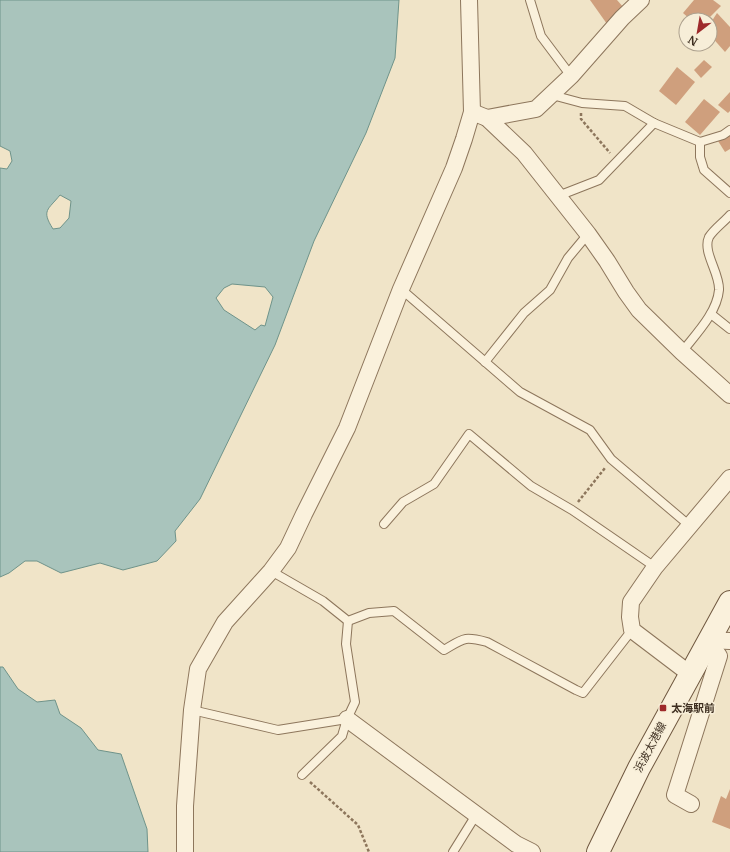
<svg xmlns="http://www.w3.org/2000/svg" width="730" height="852" font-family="Merriweather,'Noto Sans JP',serif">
  <rect width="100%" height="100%" fill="#f0e4c8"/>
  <g fill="#a9c4bc" stroke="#6f938a" fill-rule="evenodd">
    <path d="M0,0h399l-4,58 -29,75 -52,108 -39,104 -75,154 -25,32 1,10 -19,20 -34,9 -23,-7 -39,10 -24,-12h-12l-16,12 -9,4v-409l7,1 5,-8 -2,-10 -10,-5zM60,195l11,6 -2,17 -9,10 -7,1c-12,-19 -5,-19 7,-34zM232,284l33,3 8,10 -8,29 -4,-1 -6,5 -31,-20 -8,-12 8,-10z"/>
    <path d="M0,667h3l15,22 19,13 18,-2 5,14 21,14 17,22 23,4 26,75 1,23h-148z"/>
  </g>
  <g fill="#cf9f7d">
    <path d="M590,0h27l7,8 -17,16z"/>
    <path d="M694,0h19l8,6 -14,14h-16l-8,-7z"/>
    <path d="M717,13l13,14v19l-5,6 -15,-17v-11z"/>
    <path d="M704,60l8,7 -11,11 -7,-8z"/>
    <path d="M677,67l18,15 -19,23 -17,-14z"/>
    <path d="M730,92v19l-2,2 -10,-8z"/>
    <path d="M704,99l16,13 -20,23 -15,-13z"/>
    <path d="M730,134v15l-5,3 -7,-11z"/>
    <path d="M730,789v40l-18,-7 9,-26 5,3z"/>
  </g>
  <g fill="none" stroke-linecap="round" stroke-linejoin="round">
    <defs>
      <g id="service">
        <path d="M530,0l11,36 30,40"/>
        <path d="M552,95l30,8 43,3 29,17 46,19v15l4,13 26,23"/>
        <path d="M700,142l23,-7 7,-5"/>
        <path d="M558,196l41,-16 55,-57"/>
        <path d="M401,289l119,103 70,38 21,29 79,67"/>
        <path d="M711,314l19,15"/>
        <path d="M682,352c13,-17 35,-39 37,-62 1,-17 -17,-38 -10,-53 5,-8 15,-15 21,-22"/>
        <path d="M485,362l39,-49 26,-23 18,-32 20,-24"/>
        <path d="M384,524l19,-22 31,-18 35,-50 62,52 41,24 83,57"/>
        <path d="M271,571l52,30 25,20 21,-8 25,-2 50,39c20,-12 20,-14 43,-8l89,48 7,3 49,-63"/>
        <path d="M192,710l86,20 69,-11 8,-17 -9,-58 2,-23"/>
        <path d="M302,775l40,-39 5,-17"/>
        <path d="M453,852l23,-37"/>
      </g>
      <g id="minor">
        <path d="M472,112l15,6 37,35 64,81 19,27 19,31 13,18 43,42 48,43"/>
        <path d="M487,118l49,-9 35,-33 51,-58 19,-18"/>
        <path d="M708,640l22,1"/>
        <path d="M690,674l-58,-44 -2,-13 1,-15 24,-35 75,-89"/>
        <path d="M347,719l169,125 16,8"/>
        <path d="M691,804l-16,-9 44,-139 -11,-16"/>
        <path d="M185,852v-46l7,-96 6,-41 27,-47 46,-51 17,-23 16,-34 43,-86 54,-139 53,-121 10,-29 8,-27 -3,-112"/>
      </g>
      <path id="secondary" d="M598,852l41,-84 91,-166"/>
    </defs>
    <use href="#service" stroke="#8d765c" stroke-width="10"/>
    <use href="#minor" stroke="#8d765c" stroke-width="18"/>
    <use href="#secondary" stroke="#6f573f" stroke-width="24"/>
    <g stroke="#8d765c" stroke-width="2.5" stroke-dasharray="3 2" stroke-linecap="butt">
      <path d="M581,113v6l29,34"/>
      <path d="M578,502l27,-34"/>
      <path d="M310,782l48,43 11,27"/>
    </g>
    <use href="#service" stroke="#faf1dc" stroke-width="8"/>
    <use href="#minor" stroke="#faf1dc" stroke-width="16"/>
    <use href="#secondary" stroke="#faf1dc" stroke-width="22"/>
  </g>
  <rect fill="#9e2a2b" stroke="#f7eed8" stroke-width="1.5" x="659" y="704" width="8" height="8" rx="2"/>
  <g text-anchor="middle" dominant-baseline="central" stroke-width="3" stroke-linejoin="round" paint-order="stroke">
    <g font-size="11" font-weight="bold" fill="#3d2e20" stroke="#f7eed8" text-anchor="start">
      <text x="671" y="708">太海駅前</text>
    </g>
    <g font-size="11" fill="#3d2e20" stroke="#f7eed8">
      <text transform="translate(650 747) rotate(-62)">浜波太港線</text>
    </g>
  </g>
  <g transform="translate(698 32) rotate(211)"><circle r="19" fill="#f7eed8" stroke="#ada18e"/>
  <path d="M0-3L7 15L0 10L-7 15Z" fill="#9e2a2b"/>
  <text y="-6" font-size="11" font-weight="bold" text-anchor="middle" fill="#3d2e20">N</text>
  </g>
</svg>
